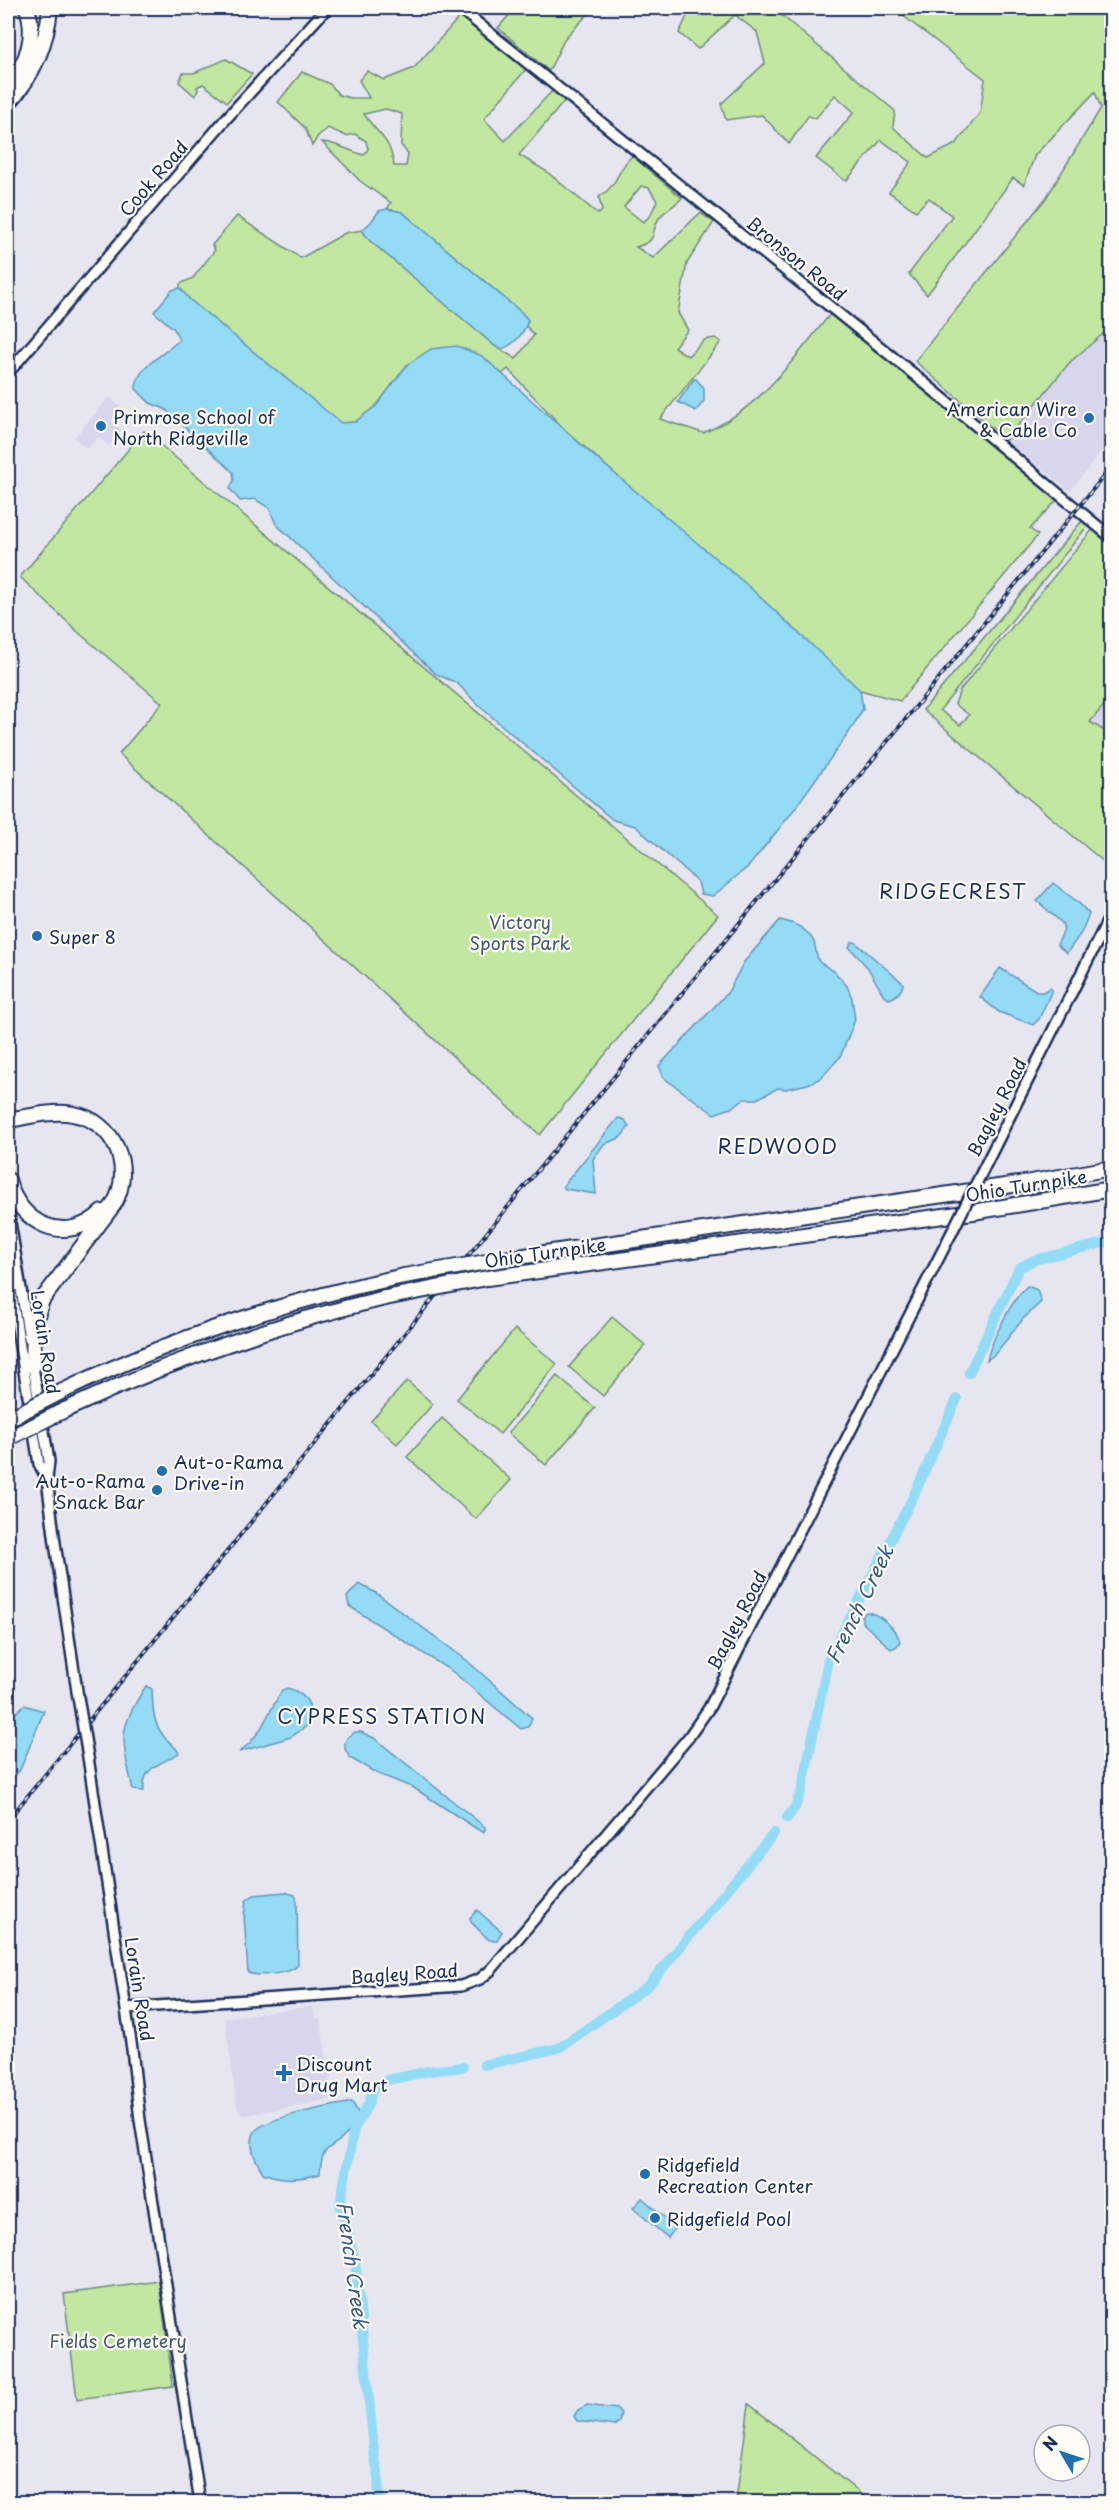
<svg xmlns="http://www.w3.org/2000/svg" width="1119" height="2510" font-family="'Playpen Sans',sans-serif">
  <rect width="100%" height="100%" fill="#e6e6f1"/>
  <filter id="ink" filterUnits="userSpaceOnUse"><feTurbulence type="fractalNoise" baseFrequency=".0167" numOctaves="2"/><feDisplacementMap in="SourceGraphic" scale="12" xChannelSelector="R" yChannelSelector="G"/><feConvolveMatrix kernelMatrix="1 2 1 2 8 2 1 2 1" color-interpolation-filters="sRGB"/></filter>
  <g filter="url(#ink)">
    <g fill="#d6d6ec">
      <path d="M1111,327v112l-41,52 -64,-51 64,-78z"/>
      <path d="M109,397l13,11 -11,13 11,9 -13,16 -11,-9 -11,12 -13,-11z"/>
      <path d="M1111,697v38l-21,-13z"/>
      <path d="M313,2006l2,13 5,-1 13,81 -87,16 -6,-2 -3,-6 -12,-89z"/>
    </g>
    <g fill="#c3e6a0" stroke="#6f8a7f" stroke-width="1.5" fill-rule="evenodd">
      <path d="M515,8h79l-29,30 -16,33 -51,-43z"/>
      <path d="M691,8h82l122,103 -2,16 35,31 28,-14 24,-31 5,-34 -92,-71h218v319l-41,35 -64,78 -91,-79 131,-163 55,-90 -6,-16 -60,63 -11,30 -11,-7 -86,117 -18,-21 43,-58 -23,-18 -13,13 -27,-19 22,-30 -30,-22 -35,41 -30,-23 38,-46 -19,-17 -19,23 -8,-2 -19,28 -27,-29 -36,5 -5,-16 44,-41 -8,-31 -22,-17 -37,34 -19,-16z"/>
      <path d="M462,14l65,54 -43,51 21,22 50,-53 12,10 -48,57 27,16 52,43 4,-3 -3,-14c21,-13 17,-27 33,-41l50,42c-6,7 -18,13 -23,20 -10,16 1,22 -23,29l17,11 47,-45 14,9 -27,41 -9,50 10,17 -14,17 14,9 16,-16 11,-2 6,4 -61,77 43,14c58,-24 90,-74 129,-121l226,187 -28,30 8,6 -138,166 -40,-11 -296,-261 -56,-60 -6,5 -20,-18 -75,9 -30,40 -22,17 -14,2 -151,-124 -10,-12v-4l13,-6 22,-28 -3,-5 25,-29 64,42 44,-25 17,-3 7,10 126,106 21,13 18,-24 -8,-9 2,-6 -6,-7 -120,-101 -15,-3 4,-6 -31,-22 -38,-39c9,-1 30,10 42,13l4,-6 -2,-8 -11,-7 -9,2 -18,-8 -10,8 -6,10 -7,-18 -27,-26 24,-30 28,12 9,11 12,3h18l-10,-18 8,-9 17,9 30,-12zM386,109l16,5 -1,31 7,9 -2,12h-12c-4,-29 -15,-29 -30,-52zM641,186l8,2 8,13 -7,15 -7,6 -19,-15z"/>
      <path d="M226,59l26,15 -25,28 -24,-18 -6,3 1,3 -3,6 -16,-14 4,-9h11z"/>
      <path d="M144,431l574,484 -178,220 -421,-381 43,-51 -83,-70 -59,-56z"/>
      <path d="M1082,521l7,3 -149,186 20,15 9,-10 -14,-11 5,-14 133,-161 18,15v153l-21,25 21,13v133l-188,-158z"/>
      <path d="M612,1317l33,28 -42,51 -34,-29z"/>
      <path d="M515,1329l42,35 -57,70 -43,-35z"/>
      <path d="M557,1376l38,32 -49,57 -38,-32z"/>
      <path d="M407,1381l26,23 -36,40 -26,-23z"/>
      <path d="M442,1418l69,62 -35,39 -69,-62z"/>
      <path d="M159,2281l14,105 -96,13 -13,-105z"/>
      <path d="M749,2404l122,98h-135z"/>
    </g>
    <g fill="#94dbf6" stroke="#6496b9" stroke-width="1.5">
      <path d="M387,209l15,3 120,101 6,7c-4,13 -13,24 -26,29l-7,-3 -126,-106 -7,-10 9,-8 8,-11z"/>
      <path d="M180,288l10,12 151,123 14,-1 22,-17 30,-40 24,-16 26,-3 25,10 113,101 151,127 114,106 3,19 -13,22 -60,84 -41,51 -36,30 -12,-2 -3,-12 -63,-56 -22,-6 -134,-114 -22,-23 -21,-9 -160,-150 -7,-16 -14,-9 -15,2 -10,-12 4,-9 -1,-8 -68,-63 -15,-6 -14,-14c-1,-22 30,-35 43,-49l-5,-11 -20,-17 18,-22z"/>
      <path d="M694,379h2l8,9v13l-8,10 -18,-9z"/>
      <path d="M1053,883l26,20 10,11 -8,19 -14,20 -10,-8 7,-15 -2,-7 -25,-22z"/>
      <path d="M780,920c14,3 27,8 34,22 2,6 2,14 5,20l15,9 13,15 5,12 3,22 -15,37 -19,21 -13,6 -22,5 -8,-1 -21,11h-13l-13,9 -17,6 -50,-36 -5,-12 69,-74 16,-30z"/>
      <path d="M852,942h3l48,41c0,7 -7,14 -14,16l-5,-3 -16,-28 -19,-21z"/>
      <path d="M1000,968l38,24h5l7,-4 2,2 -13,29 -6,6 -34,-13 -19,-15z"/>
      <path d="M618,1118l7,2 4,7 -9,11 -16,6 -11,15 3,35 -31,-5 -2,-3z"/>
      <path d="M1028,1286l9,4 4,12 -18,17 -28,35 -8,6c3,-16 27,-66 41,-74z"/>
      <path d="M359,1584l17,9 89,66 67,59 -4,9 -7,2 -68,-57 -104,-66 -2,-9z"/>
      <path d="M866,1612c13,1 32,18 34,30l-4,5 -5,2 -29,-27v-6z"/>
      <path d="M146,1686l6,3c1,20 0,34 14,50 4,4 10,8 13,14 -16,11 -38,13 -35,38l-11,-1c-11,-51 -17,-58 13,-104z"/>
      <path d="M287,1688c19,5 28,18 21,37l-17,12 -52,15 11,-9 10,-13 22,-40z"/>
      <path d="M24,1705l20,6 -24,59 -12,14v-64z"/>
      <path d="M355,1732h6l13,6 111,89v3l-2,2 -6,-3 -63,-41 -38,-15 -26,-15 -5,-9v-6l2,-5z"/>
      <path d="M285,1892l10,3 2,6 1,64c-7,9 -39,12 -50,8l-4,-58 2,-14 8,-6z"/>
      <path d="M477,1910l25,22 -5,8h-8l-17,-17 -2,-5z"/>
      <path d="M352,2102l7,12c-3,6 -6,13 -10,18 -17,19 -28,11 -29,42 -20,5 -37,7 -57,-1 -7,-12 -15,-25 -9,-40 8,-16 79,-27 98,-31z"/>
      <path d="M642,2198l34,29 -8,11 -35,-30z"/>
      <path d="M587,2405l30,4 4,4 -2,9 -5,4 -37,-5 -3,-5 4,-6z"/>
    </g>
    <g fill="none" stroke-linecap="round" stroke-linejoin="round">
      <g stroke="#94dbf6" stroke-width="10">
        <path d="M969,1373l50,-105 15,-8 78,-19"/>
        <path d="M787,1818l8,-11 7,-17 26,-130 85,-163 44,-98"/>
        <path d="M484,2065l75,-17 89,-62 126,-153"/>
        <path d="M379,2502l-1,-30 -3,-12 -20,-200 -15,-56 14,-75 15,-26 3,-12 7,-7 9,-4 41,-9 34,-4"/>
      </g>
      <defs>
        <g id="minor">
          <path d="M459,8l446,359 207,171"/>
          <path d="M8,373l216,-252 103,-113"/>
          <path d="M983,1170l129,-258"/>
          <path d="M8,1210l21,128"/>
          <path d="M8,1272l31,192 8,15"/>
          <path d="M32,1361l17,100 -2,18 8,64 22,148"/>
          <path d="M88,1757l44,292 8,71 60,382"/>
          <path d="M126,2008l335,-22 19,-7 11,-9 197,-232 21,-30 242,-474"/>
        </g>
        <g id="highway">
          <path d="M8,86c19,-23 29,-49 19,-78"/>
          <path d="M8,104c24,-27 39,-60 42,-96"/>
          <path d="M8,1120c20,-3 44,-10 65,-6 42,7 61,54 41,90l-72,96 -8,25 -1,41"/>
          <path d="M8,1180c11,44 58,67 94,32"/>
          <path d="M504,1259l515,-75 93,-16"/>
          <path d="M487,1278l486,-66 139,-23"/>
          <path d="M63,1391c108,-52 224,-91 341,-115"/>
          <path d="M65,1410c103,-48 209,-86 320,-112"/>
        </g>
      </defs>
      <use href="#minor" stroke="#1b2f5e" stroke-width="14"/>
      <use href="#highway" stroke="#1b2f5e" stroke-width="18"/>
      <use href="#minor" stroke="#fdfcf7" stroke-width="9"/>
      <use href="#highway" stroke="#fdfcf7" stroke-width="14"/>
      <defs>
        <path id="rail" d="M8,1820l1104,-1354"/>
      </defs>
      <use href="#rail" stroke="#1b2f5e" stroke-width="4"/>
      <use href="#rail" stroke="#fdfcf7" stroke-width="1.5" stroke-dasharray="4.5" stroke-linecap="butt"/>
      <defs>
        <g id="minor-bridge">
          <path d="M951,1234l32,-64"/>
          <path d="M77,1691l11,66"/>
        </g>
        <g id="highway-bridge">
          <path d="M404,1276l100,-17"/>
          <path d="M385,1298l102,-20"/>
          <path d="M10,1418l53,-27"/>
          <path d="M13,1436l52,-26"/>
        </g>
      </defs>
      <use href="#minor-bridge" stroke="#1b2f5e" stroke-width="14" stroke-linecap="butt"/>
      <use href="#highway-bridge" stroke="#1b2f5e" stroke-width="18" stroke-linecap="butt"/>
      <use href="#minor-bridge" stroke="#fdfcf7" stroke-width="9"/>
      <use href="#highway-bridge" stroke="#fdfcf7" stroke-width="14"/>
    </g>
  </g>
  <g fill="#1f6fb2" stroke="#fdfcf7" stroke-width="2">
    <circle cx="1089" cy="418" r="6"/>
    <circle cx="101" cy="426" r="6"/>
    <circle cx="37" cy="936" r="6"/>
    <circle cx="162" cy="1471" r="6"/>
    <circle cx="157" cy="1490" r="6"/>
    <path d="M281 2064h6v6h6v6h-6v6h-6v-6h-6v-6h6z"/>
    <circle cx="645" cy="2174" r="6"/>
    <circle cx="655" cy="2218" r="6"/>
  </g>
  <g text-anchor="middle" dominant-baseline="central" stroke-width="4.5" stroke-linejoin="round" paint-order="stroke">
    <g font-size="18" fill="#1b2f5e" stroke="#fdfcf7">
      <text transform="translate(153 178) rotate(-49)">Cook Road</text>
      <text transform="translate(797 258) rotate(39)">Bronson Road</text>
      <text transform="translate(996 1107) rotate(-63)">Bagley Road</text>
      <text transform="translate(1026 1185) rotate(-9)">Ohio Turnpike</text>
      <text transform="translate(545 1252) rotate(-8)">Ohio Turnpike</text>
      <text transform="translate(46 1342) rotate(81)">Lorain Road</text>
      <text transform="translate(736 1620) rotate(-63)">Bagley Road</text>
      <text transform="translate(404 1973) rotate(-4)">Bagley Road</text>
      <text transform="translate(140 1989) rotate(81)">Lorain Road</text>
    </g>
    <g font-size="18" fill="#1b2f5e" stroke="#fdfcf7" text-anchor="start">
      <text x="1077" y="408" text-anchor="end">American Wire<tspan x="1077" dy="21">&amp; Cable Co</tspan></text>
      <text x="113" y="416">Primrose School of<tspan x="113" dy="21">North Ridgeville</tspan></text>
      <text x="49" y="936">Super 8</text>
      <text x="174" y="1461">Aut-o-Rama<tspan x="174" dy="21">Drive-in</tspan></text>
      <text x="145" y="1480" text-anchor="end">Aut-o-Rama<tspan x="145" dy="21">Snack Bar</tspan></text>
      <text x="296" y="2063">Discount<tspan x="296" dy="21">Drug Mart</tspan></text>
      <text x="657" y="2164">Ridgefield<tspan x="657" dy="21">Recreation Center</tspan></text>
      <text x="667" y="2218">Ridgefield Pool</text>
    </g>
    <g font-size="18" fill="#455d6e" stroke="#fdfcf7">
      <text x="520" y="921">Victory<tspan x="520" dy="21">Sports Park</tspan></text>
      <text x="118" y="2340">Fields Cemetery</text>
    </g>
    <g font-size="20" letter-spacing="1.5" fill="#1b2f5e" stroke="#fdfcf7">
      <text x="953" y="891">RIDGECREST</text>
      <text x="778" y="1146">REDWOOD</text>
      <text x="382" y="1716">CYPRESS STATION</text>
    </g>
    <g font-size="20" font-style="italic" fill="#395a84" stroke="#fdfcf7">
      <text transform="translate(859 1604) rotate(-64)">French Creek</text>
      <text transform="translate(353 2265) rotate(82)">French Creek</text>
    </g>
  </g>
  <rect width="1119" height="2510" fill="none" stroke="#fdfcf7" stroke-width="30"/>
  <rect x="15" y="15" width="1089" height="2480" fill="none" stroke="#1b2f5e" stroke-width="2" filter="url(#ink)"/>
  <g transform="translate(1062 2453) rotate(309)"><circle r="28" fill="#fdfcf7" stroke="#a3aaba" stroke-width="1.5"/>
  <path d="M0-4.5L10 22L0 15L-10 22Z" fill="#1f6fb2"/>
  <text y="-9" font-size="16" font-weight="bold" text-anchor="middle" fill="#1b2f5e">N</text>
  </g>
</svg>
